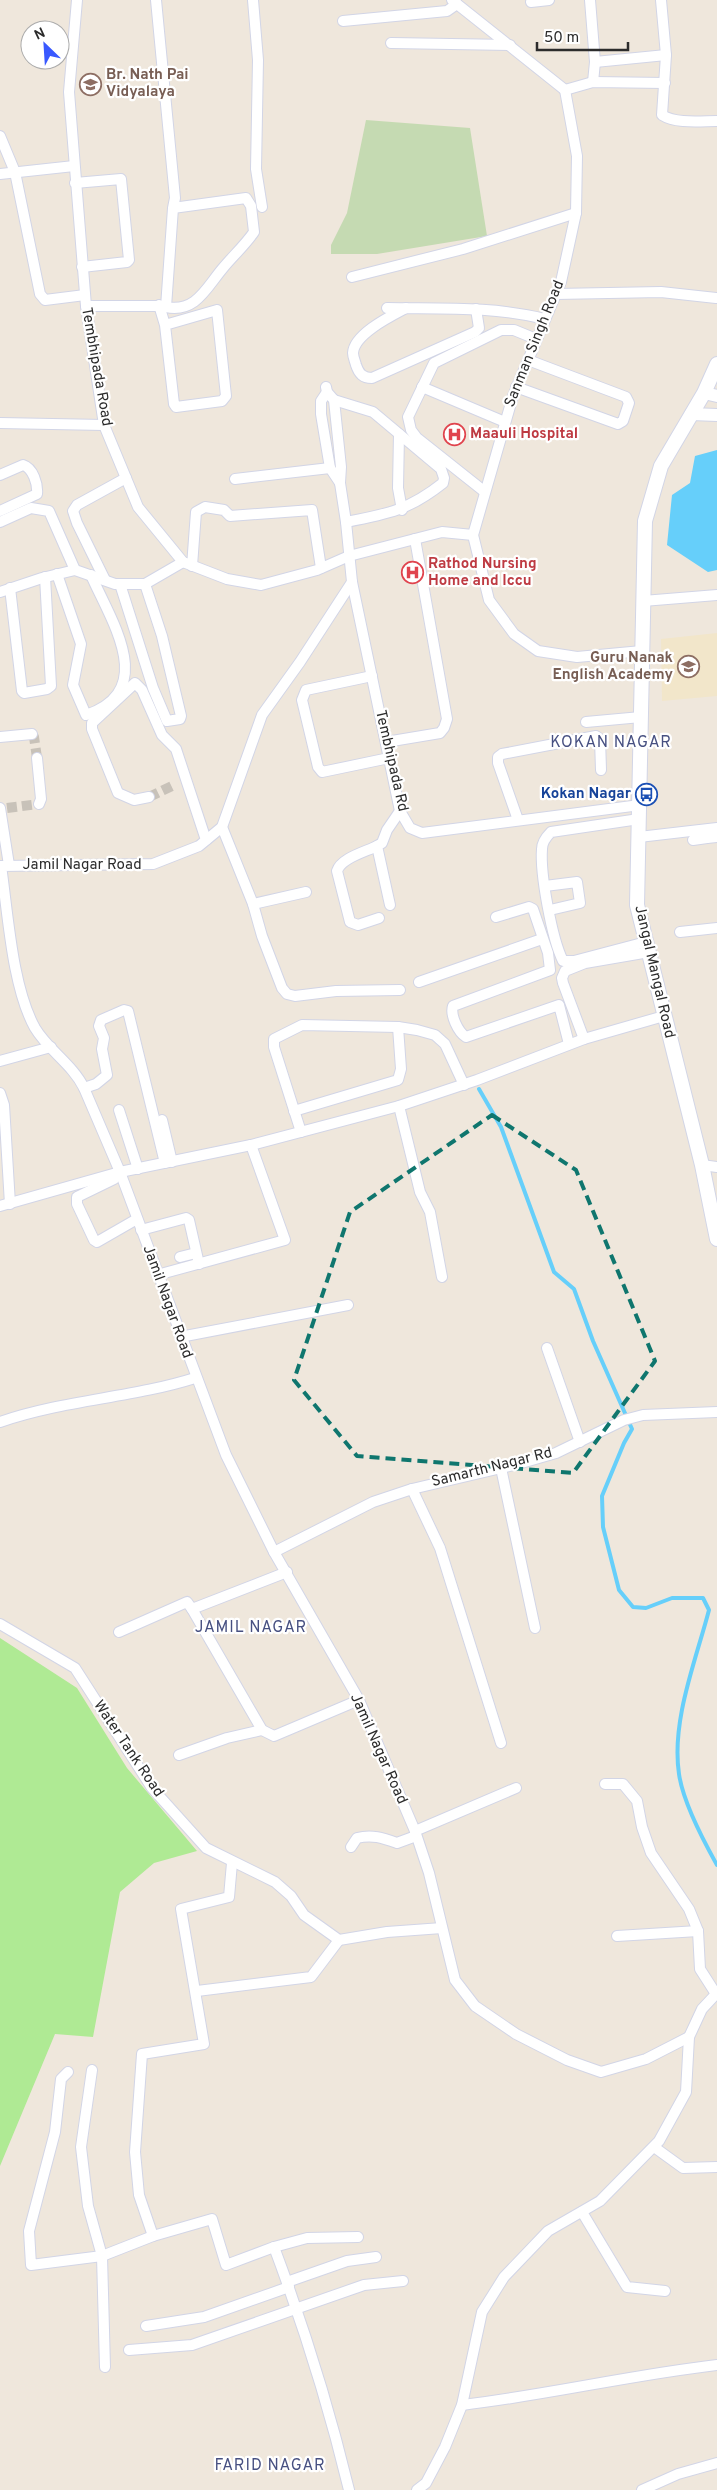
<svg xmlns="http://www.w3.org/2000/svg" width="717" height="2490" font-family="Overpass,sans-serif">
  <rect width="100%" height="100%" fill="#efe7dc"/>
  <path fill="#f2e6ca" d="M717,633v63l-55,5 -1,-62z"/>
  <path fill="#afea94" d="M0,1638l77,50 50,80 70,83 -43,12 -34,29 -27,145 -38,-3 -55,132z"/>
  <path fill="#c5dab2" d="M366,120l104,8 17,108 -110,18h-46v-9l16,-32z"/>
  <path fill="#66cffa" d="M717,450v120l-9,2 -41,-27 5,-50 18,-12 5,-27z"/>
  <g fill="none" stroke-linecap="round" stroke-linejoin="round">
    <path stroke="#66cffa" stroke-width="4" d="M479,1089l22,38 53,145 20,17 19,52 39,88 -8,14 -22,53 1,31 16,63 14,17 13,1 26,-10h31l6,12c-13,50 -38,111 -30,164 4,28 24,66 38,91"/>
    <g stroke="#c8c2b9" stroke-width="10" stroke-dasharray="10 5" stroke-linecap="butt">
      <path d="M32,734l2,3 3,21"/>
      <path d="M149,797l27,-13"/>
      <path d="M7,808l32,-4"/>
    </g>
    <defs>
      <g id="minor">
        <path d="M77,0l-8,92 17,214 18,119 34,82 45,55 44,17 34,6 56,-15 32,-14 93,-24 31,3"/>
        <path d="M156,0l19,198 -2,10 -7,99c30,6 40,-19 57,-39 10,-12 22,-23 31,-36l-3,-26 -5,-8 -73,10"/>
        <path d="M253,0l5,60 -2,109 6,38"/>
        <path d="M452,0l113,90"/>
        <path d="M590,0l5,62 -2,20"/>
        <path d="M661,0l5,55 -4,60c14,9 39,6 55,6"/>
        <path d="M531,2l18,-2"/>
        <path d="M343,21l104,-10 10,-7"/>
        <path d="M391,43l119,2"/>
        <path d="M595,62l71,-7"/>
        <path d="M565,90l12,66 -1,57 -15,69 -48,114 -40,139 16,65 25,34 24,17 39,6 65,-6"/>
        <path d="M565,90l28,-8 72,1"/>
        <path d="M0,136l15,36 25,122 5,6 40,-5"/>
        <path d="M0,174l74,-8"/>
        <path d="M75,183l46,-4 8,81 -2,2 -45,5"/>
        <path d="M352,277l111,-28 113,-36"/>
        <path d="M556,294l105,-2 55,6"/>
        <path d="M159,305l6,20 9,79 2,3 46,-6 4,-5 -9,-86 -52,15"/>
        <path d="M86,306h78"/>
        <path d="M387,308c53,1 106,-2 158,11"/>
        <path d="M406,308c-15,8 -52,26 -53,45 0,4 2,8 3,12 3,9 7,13 16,13l103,-46 4,-4 -3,-19"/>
        <path d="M326,387l1,5 7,8 7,67 -1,16 6,39 6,60 -52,80 -38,53 -40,112 -23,19 -46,18 -152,2c7,47 11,121 34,162 13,22 38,37 49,60l36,84 106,283 48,97 85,148 56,131 14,42 26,107 20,26 41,28 51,26 34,12 45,-13 43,-22"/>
        <path d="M422,387l83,35"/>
        <path d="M516,387l102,37 5,-3 6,-18 -3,-6 -98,-37"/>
        <path d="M327,392l-6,9v13l9,54 10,15"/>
        <path d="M334,400l39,12 68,57 3,9 -1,5c-34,27 -55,31 -97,39"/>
        <path d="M0,423l104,2"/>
        <path d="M399,434l-1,54 4,22"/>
        <path d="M0,475l23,-10c10,3 15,19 14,29l-37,17"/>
        <path d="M235,479l95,-11"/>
        <path d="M485,492l-68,-54 -6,-8 -3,-13 26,-54 67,-33h13l22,9"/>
        <path d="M0,522l31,-14 18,3 26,59"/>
        <path d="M192,566l4,-54 9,-5 19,3 6,6 82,-6 9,58"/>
        <path d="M57,574l24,70 -8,41 13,30c73,-25 25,-94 5,-140"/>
        <path d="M105,580l-28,-57 -4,-12 4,-6 49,-27"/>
        <path d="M352,582l48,229 10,17 12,5 218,-28"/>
        <path d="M120,584l33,104 14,33 13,-2 1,-3 -19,-80 -17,-52"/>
        <path d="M10,588l12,103 2,2 23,-4 4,-3 -6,-109"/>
        <path d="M0,592l42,-14 33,-8 40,14h30l38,-22"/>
        <path d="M643,601l74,-6"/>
        <path d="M372,676l-66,14 -4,10 16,67 4,5 67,-14"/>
        <path d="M586,722l55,-5"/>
        <path d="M0,737l32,-3"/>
        <path d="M386,742l54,-9 4,-5 3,-9 -32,-180"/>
        <path d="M37,758l4,41 -2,5"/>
        <path d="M149,797l-15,3 -16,-7 -26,-64v-6l43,-40 7,7 20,45 14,14 30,91"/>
        <path d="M0,808l9,57"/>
        <path d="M639,819l-88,13c-5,5 -9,10 -9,17 -2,25 10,90 21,112h11l72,-19"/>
        <path d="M518,820l-20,-57v-6l4,-3 94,-18 4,3 1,31"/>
        <path d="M222,827l31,77 53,-12"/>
        <path d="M706,830l1,8 10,-1"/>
        <path d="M639,837l78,-9"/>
        <path d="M693,840l14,-2"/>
        <path d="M377,846c-12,6 -36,12 -40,25l13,51 8,3 21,-7"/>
        <path d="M545,886l32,-4 3,21 -30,7"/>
        <path d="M253,904l9,32 20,52 5,6 8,2 41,-5 64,-1"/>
        <path d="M390,905l-13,-59 5,-3 5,-13 13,-19"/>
        <path d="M496,917l33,-10 4,2 15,44 2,17 -97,36c-3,9 5,26 13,31l93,-32 10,39"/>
        <path d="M680,932l37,-4"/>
        <path d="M419,982l123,-43"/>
        <path d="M584,1039l-21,-56 -1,-5 3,-7 20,-8 64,-11"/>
        <path d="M0,1061l51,-14"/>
        <path d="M84,1088l12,-4 11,-9 -5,-26 2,-11 -5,-12 2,-6 23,-10 4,1 37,152"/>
        <path d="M0,1093l4,12 6,99"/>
        <path d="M399,1106l21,86 10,20 12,65"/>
        <path d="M119,1110l19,59"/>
        <path d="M294,1111l104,-31 3,-11 -3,-42"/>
        <path d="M162,1120l10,42"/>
        <path d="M301,1132l-27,-85v-8l28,-14 96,2 19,3 18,5 10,9 19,41"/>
        <path d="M702,1165l15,2"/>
        <path d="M114,1179l-37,18v7l17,36 3,2 40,-23"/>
        <path d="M0,1206l120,-34 131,-27 148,-39 78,-26 107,-41 80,-23"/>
        <path d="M141,1230l45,-12 3,2 10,44"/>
        <path d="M180,1257l16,-4"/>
        <path d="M157,1275l128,-35 -34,-95"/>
        <path d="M180,1337l168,-32"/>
        <path d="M547,1348l33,94"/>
        <path d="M0,1422c63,-22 132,-24 195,-44"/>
        <path d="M501,1468l34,160"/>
        <path d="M412,1489l28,59 61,195"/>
        <path d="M274,1552l99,-50 39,-13 106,-25 38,-11 68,-33 19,-5 74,-3"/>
        <path d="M192,1609l70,121 12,6 85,-36"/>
        <path d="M0,1624l75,44 77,120 54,60 69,34 16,14 13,19 35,25 48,-8 55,-4"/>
        <path d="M119,1632l68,-30 5,7 95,-37"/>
        <path d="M179,1755l48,-17 35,-8"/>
        <path d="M605,1784h18l14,17 5,26 9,26 38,56 9,22 2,38 16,25"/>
        <path d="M415,1831l101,-43"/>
        <path d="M351,1847l6,-9c15,-4 26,0 40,5l19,-7"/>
        <path d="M617,1936l81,-5"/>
        <path d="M197,1991l114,-14 28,-37"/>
        <path d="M92,2070l-11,77 7,59 14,50 3,111"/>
        <path d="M68,2072l-7,7 -6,53 -26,99 2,34 71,-9 51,-20 59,-17 14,46 48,-18c30,80 55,160 75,243"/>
        <path d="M654,2147l29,21 34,-1"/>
        <path d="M582,2212l45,75 38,4"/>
        <path d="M153,2236l-14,-41 -4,-43 7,-98 62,-10 -23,-135 48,-12 3,-34"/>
        <path d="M274,2247l33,-9 51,-1"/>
        <path d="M287,2282l60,-21 29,-4"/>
        <path d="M146,2326l58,-9 85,-30"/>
        <path d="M129,2350l63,-5 172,-60 39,-4"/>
        <path d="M462,2405c85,-10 169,-30 255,-40"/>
        <path d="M417,2490l9,-7 19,-36 17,-42 20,-93 22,-35 44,-46 52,-30 59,-60 27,-49 3,-55 13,-28 15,-16"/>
        <path d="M642,2490l36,-16 39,-11"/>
      </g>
      <g id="tertiary">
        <path d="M704,393l13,3"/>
        <path d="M691,414l26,1"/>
      </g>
      <path id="secondary" d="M717,364l-13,29 -43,73 -16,55 -8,384 65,260 15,74"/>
    </defs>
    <use href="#minor" stroke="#d2d5e6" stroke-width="12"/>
    <use href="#tertiary" stroke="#d2d5e6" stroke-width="14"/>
    <use href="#secondary" stroke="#d2d5e6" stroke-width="16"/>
    <use href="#minor" stroke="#fff" stroke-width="10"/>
    <use href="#tertiary" stroke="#fff" stroke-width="12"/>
    <use href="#secondary" stroke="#fff" stroke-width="14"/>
  </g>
  <path fill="none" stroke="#0f766e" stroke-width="4" stroke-dasharray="10 6" stroke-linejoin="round" d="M492,1115l84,55 79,191 -82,112 -216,-17 -63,-76 56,-168z"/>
  <defs>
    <symbol id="school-ring" viewBox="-11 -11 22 22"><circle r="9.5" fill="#fff" stroke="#8d6e63" stroke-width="1.5"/><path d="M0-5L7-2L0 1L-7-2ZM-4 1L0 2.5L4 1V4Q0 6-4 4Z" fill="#8d6e63"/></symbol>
    <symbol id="hospital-ring" viewBox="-11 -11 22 22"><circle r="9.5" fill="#fff" stroke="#e0444e" stroke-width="1.5"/><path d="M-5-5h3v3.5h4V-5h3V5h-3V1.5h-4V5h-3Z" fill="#e0444e"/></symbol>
    <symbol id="university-ring" viewBox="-11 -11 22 22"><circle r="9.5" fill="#fff" stroke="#8d6e63" stroke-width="1.5"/><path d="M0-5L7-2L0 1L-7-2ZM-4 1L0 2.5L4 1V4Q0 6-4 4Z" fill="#8d6e63"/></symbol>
    <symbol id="bus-ring" viewBox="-11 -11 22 22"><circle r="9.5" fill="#fff" stroke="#1a4fb4" stroke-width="1.5"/><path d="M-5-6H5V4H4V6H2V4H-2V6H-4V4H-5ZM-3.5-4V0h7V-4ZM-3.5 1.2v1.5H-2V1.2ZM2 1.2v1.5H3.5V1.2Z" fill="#1a4fb4"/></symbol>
  </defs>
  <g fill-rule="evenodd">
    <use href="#school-ring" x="78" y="72" width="25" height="25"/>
    <use href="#hospital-ring" x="442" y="422" width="25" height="25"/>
    <use href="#hospital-ring" x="400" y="560" width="25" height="25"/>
    <use href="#university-ring" x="676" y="654" width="25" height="25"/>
    <use href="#bus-ring" x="634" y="782" width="25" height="25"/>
  </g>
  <g text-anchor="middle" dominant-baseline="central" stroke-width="4.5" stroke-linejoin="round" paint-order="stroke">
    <g font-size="15" font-weight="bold" fill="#785e54" stroke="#fff" text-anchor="start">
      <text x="106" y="75">Br. Nath Pai<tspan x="106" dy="17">Vidyalaya</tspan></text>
      <text x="673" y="658" text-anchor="end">Guru Nanak<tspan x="673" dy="17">English Academy</tspan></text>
    </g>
    <g font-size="15" fill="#2c2c2c" stroke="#fff">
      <text transform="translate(535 344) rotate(-68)">Sanman Singh Road</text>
      <text transform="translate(96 367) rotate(80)">Tembhipada Road</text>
      <text transform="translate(391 761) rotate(77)">Tembhipada Rd</text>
      <text x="82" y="865">Jamil Nagar Road</text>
      <text transform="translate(654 972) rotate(77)">Jangal Mangal Road</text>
      <text transform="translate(167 1302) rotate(70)">Jamil Nagar Road</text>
      <text transform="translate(492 1468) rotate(-14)">Samarth Nagar Rd</text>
      <text transform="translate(128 1749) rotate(56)">Water Tank Road</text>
      <text transform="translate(378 1749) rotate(66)">Jamil Nagar Road</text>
    </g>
    <g font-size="15" font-weight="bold" fill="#be3a42" stroke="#fff" text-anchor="start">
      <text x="470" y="434">Maauli Hospital</text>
      <text x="428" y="564">Rathod Nursing<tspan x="428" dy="17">Home and Iccu</tspan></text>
    </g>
    <g font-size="15" font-weight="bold" fill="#164399" stroke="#fff" text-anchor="end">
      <text x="631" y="794">Kokan Nagar</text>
    </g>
    <g font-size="16" letter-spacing="1" fill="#475081" stroke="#fff">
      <text x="611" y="743">KOKAN NAGAR</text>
      <text x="251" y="1628">JAMIL NAGAR</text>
      <text x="270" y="2466">FARID NAGAR</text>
    </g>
  </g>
  <g transform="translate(45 45) rotate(335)"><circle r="24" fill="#ffffff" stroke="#ababab"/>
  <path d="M0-4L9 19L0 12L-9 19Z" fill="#3959ff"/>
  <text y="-8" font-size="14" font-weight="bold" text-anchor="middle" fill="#2c2c2c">N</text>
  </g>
  <path d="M537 42v8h91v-8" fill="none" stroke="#2c2c2c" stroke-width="2.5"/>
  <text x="544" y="42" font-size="15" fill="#2c2c2c" stroke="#ffffff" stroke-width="4" paint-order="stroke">50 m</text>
</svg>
